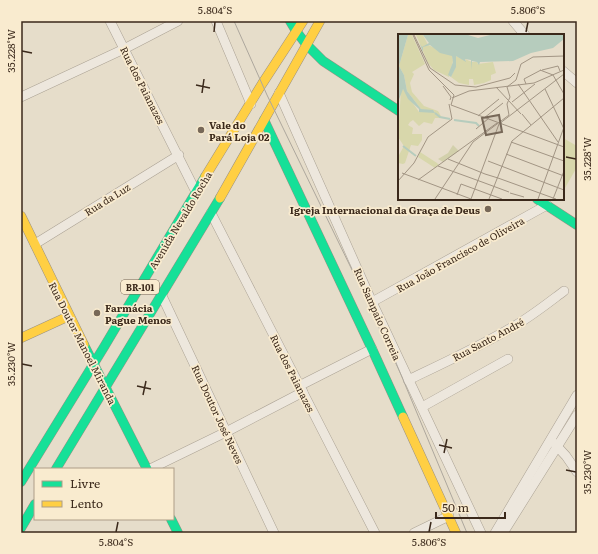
<svg xmlns="http://www.w3.org/2000/svg" width="598" height="554" font-family="Literata,serif">
  <rect width="100%" height="100%" fill="#e6ddca"/>
  <path fill="#d8d7ab" d="M563,138l14,8v21l-12,21 -2,-1z"/>
  <g fill="none" stroke-linecap="round" stroke-linejoin="round">
    <defs>
      <g id="street">
        <path d="M110,21l86,171"/>
        <path d="M216,21l35,83"/>
        <path d="M513,21l12,14"/>
        <path d="M563,71l14,12"/>
        <path d="M279,93l93,209 109,231"/>
        <path d="M21,97l103,-48 54,-28"/>
        <path d="M211,213l164,320"/>
        <path d="M35,244l144,-89"/>
        <path d="M162,296l112,237"/>
        <path d="M372,302l175,-97"/>
        <path d="M408,380c36,-17 73,-34 108,-55 17,-10 32,-22 48,-34"/>
        <path d="M299,386l73,-37"/>
        <path d="M422,407l86,-48"/>
        <path d="M554,443l12,13 11,16"/>
        <path d="M150,469l76,-37 77,-40"/>
        <path d="M414,533l35,-17"/>
        <path d="M495,533l82,-138"/>
        <path d="M503,533l74,-118"/>
      </g>
      <g id="fast">
        <path d="M290,21l6,10 10,13 17,17 76,50"/>
        <path d="M264,120l108,229 31,68"/>
        <path d="M537,199l40,26"/>
        <path d="M84,345l63,124"/>
        <path d="M56,469l164,-271"/>
        <path d="M21,482l83,-135 101,-170"/>
        <path d="M171,519l7,14"/>
        <path d="M21,528l14,-24"/>
      </g>
      <g id="slow">
        <path d="M205,177l57,-93 41,-63"/>
        <path d="M220,198l100,-177"/>
        <path d="M21,216l63,129"/>
        <path d="M21,338l48,-22"/>
        <path d="M403,417l53,116"/>
      </g>
    </defs>
    <use href="#street" stroke="#aba294" stroke-width="10"/>
    <use href="#fast" stroke="#9a9184" stroke-width="10"/>
    <use href="#slow" stroke="#9a9184" stroke-width="10"/>
    <use href="#street" stroke="#ede7dd" stroke-width="9"/>
    <use href="#fast" stroke="#16e098" stroke-width="9"/>
    <use href="#slow" stroke="#ffcf43" stroke-width="9"/>
    <path stroke="#ada79d" stroke-width="1" d="M234,21l33,74 122,251 78,187"/>
  </g>
  <path fill="none" stroke="#3b291b" stroke-width="1.5" d="M214,32l1,-10M526,32l2,-10M22,51l10,2M196,85l14,3M202,93l2,-14M566,157l10,2M22,364l10,2M137,386l14,3M143,395l3,-14M439,445l13,3M444,453l3,-14M566,470l10,2M116,532l2,-10M429,532l2,-10"/>
  <g fill="#776858" stroke="#f9ebcf" stroke-width="1.5">
    <circle cx="201" cy="130" r="4"/>
    <circle cx="488" cy="209" r="4"/>
    <circle cx="97" cy="313" r="4"/>
  </g>
  <g text-anchor="middle" dominant-baseline="central" stroke-width="3.5" stroke-linejoin="round" paint-order="stroke">
    <rect fill="#f9ebcf" stroke="#746351" stroke-width="1" x="121" y="280" width="38" height="14" rx="3"/>
    <g font-size="9" font-weight="bold" fill="#3b291b">
      <text x="140" y="287">BR-101</text>
    </g>
    <g font-size="10" fill="#3b291b" stroke="#f9ebcf">
      <text transform="translate(143 85) rotate(63)">Rua dos Paianazes</text>
      <text transform="translate(107 199) rotate(-32)">Rua da Luz</text>
      <text transform="translate(180 220) rotate(-59)">Avenida Nevaldo Rocha</text>
      <text transform="translate(460 254) rotate(-29)">Rua João Francisco de Oliveira</text>
      <text transform="translate(378 314) rotate(66)">Rua Sampaio Correia</text>
      <text transform="translate(488 339) rotate(-28)">Rua Santo André</text>
      <text transform="translate(83 343) rotate(63)">Rua Doutor Manoel Miranda</text>
      <text transform="translate(293 373) rotate(63)">Rua dos Paianazes</text>
      <text transform="translate(218 414) rotate(65)">Rua Doutor José Neves</text>
    </g>
    <g font-size="10" font-weight="bold" fill="#3b291b" stroke="#f9ebcf" text-anchor="start">
      <text x="209" y="124">Vale do<tspan x="209" dy="12">Pará Loja 02</tspan></text>
      <text x="480" y="209" text-anchor="end">Igreja Internacional da Graça de Deus</text>
      <text x="105" y="307">Farmácia<tspan x="105" dy="12">Pague Menos</tspan></text>
    </g>
  </g>
  <g transform="translate(398 34)">
    <rect width="166" height="166" fill="#e6ddca"/>
    <path d="M10,1h4l13,29 -13,8 2,2 -4,9 2,9 12,14 14,5 4,7h-7l-3,6 -8,-2 -5,4 -6,-6 -3,2 -2,3 5,3 -1,6h10v6l-4,6 -7,-1 -6,18 -2,1 -5,-1v-11l1,3 5,-9 -6,-9 3,-47 2,-1 16,23h16l-14,-3 -14,-18 -3,-16 -5,-9zM18,1h7l5,10 24,10 1,6 -4,16 -15,-7 -6,-7zM58,22l10,5 -1,-2 7,3h5l1,2 15,-2 3,11 -5,2v5l-7,3 -10,2 -1,-6h-4v6l-10,-2 -8,-6 4,-9zM22,118l17,11 2,2 -4,3 -17,-11z" fill="#d8d7ab"/>
    <path d="M55,111l6,6 -16,11 -5,-3 10,-6z" fill="#d2d0ab"/>
    <path d="M0,1h10l-9,31 5,9 3,16 14,18 12,1 2,3 -16,-1v-3l-11,-10 -5,-10 -5,13zM25,1h45l10,3 12,-3h74v4l-11,9 -22,5 -18,8 -33,1 -1,3 -2,-3 -5,-1 -1,9v-10l-6,-1 1,3 -10,-6v11l-5,10 -3,-2 5,-13 -1,-6 -12,-3 -10,-8 -7,2v5l-3,-8 2,3 7,-4z" fill="#b6ccbd"/>
    <path fill="none" stroke="#b6ccbd" stroke-width="2" d="M37,79l5,4 10,2M56,86l22,3 3,3M5,112l13,10"/>
    <path fill="none" stroke="#a29584" stroke-width="1" d="M15,1l16,35 25,25 -3,10 113,42M16,1l16,33 25,17 21,2 34,-9 5,-5M142,36l13,5 11,19M144,36l16,-4 2,5M120,50l40,58M128,50l-2,-5 17,-9M45,52l8,11 -1,3M98,53l25,27M147,55l19,40M54,64l17,-7 65,-8 30,-13M114,68l23,-18M124,80l9,11M80,82l21,-17M86,84l19,-15M78,95l13,-11M113,108l53,19M108,120l58,22M50,125l37,15M90,127l76,29M40,132l44,16M4,139l69,26M87,140l13,4M100,144l58,21M20,146l79,-57M0,147l16,-18 14,-26 24,-18 -3,-15M84,148l27,10M112,159l14,4M59,161l4,-11 41,15M37,165l38,-57 36,-27 -2,-11 3,-7 -3,-10 9,-7 5,-16 12,-7 31,-1M73,165l28,-75 65,-50M91,165l23,-58 52,-43M140,165l26,-72M155,165l11,-28"/>
    <path fill="#776858" fill-opacity="0.15" stroke="#776858" stroke-width="2" d="M101,81l3,17 -16,3 -4,-17z"/>
    <rect width="166" height="166" fill="none" stroke="#3b291b" stroke-width="2"/>
  </g>
  <rect width="598" height="554" fill="none" stroke="#f9ebcf" stroke-width="44"/>
  <rect x="34" y="468" width="140" height="52" fill="#f9ebcf" stroke="#ad9d87"/>
  <rect x="42" y="481" width="20" height="6" fill="#16e098" stroke="#ad9d87"/>
  <text x="70" y="488" font-size="12" fill="#3b291b">Livre</text>
  <rect x="42" y="501" width="20" height="6" fill="#ffcf43" stroke="#ad9d87"/>
  <text x="70" y="508" font-size="12" fill="#3b291b">Lento</text>
  <path d="M436 512v6h69v-6" fill="none" stroke="#3b291b" stroke-width="2"/>
  <text x="442" y="512" font-size="12" fill="#3b291b" stroke="#f9ebcf" stroke-width="3" paint-order="stroke">50 m</text>
  <rect x="22" y="22" width="554" height="510" fill="none" stroke="#3b291b" stroke-width="1.5"/>
  <g font-size="10" text-anchor="middle" fill="#3b291b">
    <text x="215" y="14">5.804°S</text>
    <text x="528" y="14">5.806°S</text>
    <text transform="translate(11 51) rotate(-90)" y="4">35.228°W</text>
    <text transform="translate(587 159) rotate(-90)" y="4">35.228°W</text>
    <text transform="translate(11 364) rotate(-90)" y="4">35.230°W</text>
    <text transform="translate(587 472) rotate(-90)" y="4">35.230°W</text>
    <text x="116" y="546">5.804°S</text>
    <text x="429" y="546">5.806°S</text>
  </g>
</svg>
